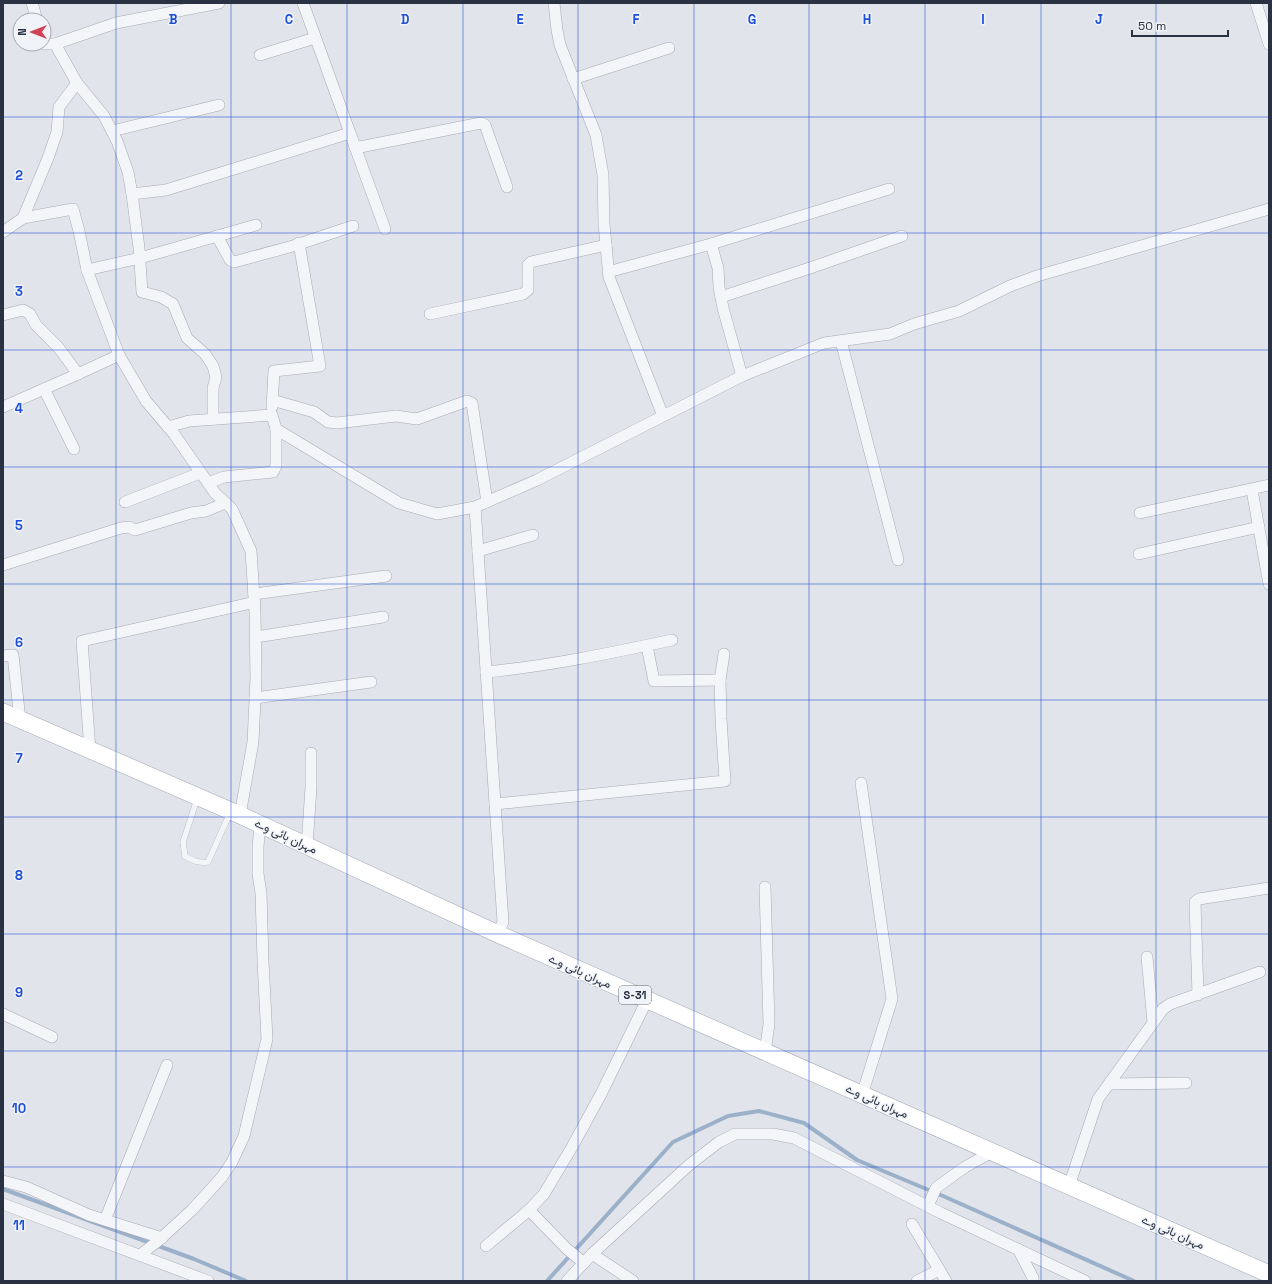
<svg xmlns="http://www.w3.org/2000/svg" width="1272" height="1284" font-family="'Space Grotesk',Vazirmatn,sans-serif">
  <rect width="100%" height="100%" fill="#e1e4ea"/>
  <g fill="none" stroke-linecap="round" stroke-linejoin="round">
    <g stroke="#9bb1ca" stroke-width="4">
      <path d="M3,1189l191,70 52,22"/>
      <path d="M547,1281l126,-139 55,-26 31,-5 45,12 53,37 86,36 191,85"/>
    </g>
    <defs>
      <path id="lane" d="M197,799l-14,43 2,14c9,5 13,7 23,6l22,-49"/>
      <g id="street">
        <path d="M32,3l5,17"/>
        <path d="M554,3l3,27 3,15 36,90 7,40 1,49 5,53 54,139"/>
        <path d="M1256,3l13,41"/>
        <path d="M44,43v1h11l22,39 27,33 13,25 11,31 4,22 7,54 3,44 19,5 12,7 14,34 18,16 8,12 3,11 -3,11v31"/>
        <path d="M55,44l61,-21 103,-20"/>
        <path d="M260,55l55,-17"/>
        <path d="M573,79l96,-31"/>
        <path d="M112,131l107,-26"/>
        <path d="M350,133l35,96"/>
        <path d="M355,148l126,-25 4,2 22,62"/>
        <path d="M132,194l34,-4 184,-57 -47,-130"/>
        <path d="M23,218l50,-9 6,22 8,39 32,85 27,46 28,33 41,59 17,16 19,42 4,62 1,65 -3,64 -13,73"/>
        <path d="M3,232l20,-14 25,-60 9,-26 2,-25 18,-24"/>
        <path d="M217,236l13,24 4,2 59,-16 60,-20"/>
        <path d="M711,244l7,24 1,19 4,21 19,68"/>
        <path d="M87,270l53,-12 116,-33"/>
        <path d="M608,272l103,-28 178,-55"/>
        <path d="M721,297l89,-29 92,-32"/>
        <path d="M430,314l93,-20 5,-4v-25l3,-3 75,-17"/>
        <path d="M3,315l20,-5 7,4 6,11 22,22 20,27"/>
        <path d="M841,341l57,219"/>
        <path d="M44,389l30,60"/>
        <path d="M272,400l42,12 14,10 9,1 59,-7 21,3 50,-18 5,2 15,99"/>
        <path d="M3,407l75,-33 41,-19"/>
        <path d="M272,407l2,-36 46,-5 -21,-123"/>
        <path d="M168,427l21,-6 83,-6 4,14 123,74 38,11 38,-7 62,-27 205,-104 82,-33 66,-9 24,-10 45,-13 51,-25 27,-10 232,-67"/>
        <path d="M208,483l16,-6 49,-5 3,-6v-37"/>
        <path d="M1252,490l17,94"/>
        <path d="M125,502l75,-29"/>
        <path d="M475,507l28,415 -5,12"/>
        <path d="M1140,513l129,-28"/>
        <path d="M478,551l55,-16"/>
        <path d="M1139,554l120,-27"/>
        <path d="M3,565l118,-37 8,-1 6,3 56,-17 15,-2 19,-8"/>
        <path d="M254,594l132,-18"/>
        <path d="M256,637l127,-20"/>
        <path d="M647,646l7,35 66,-1"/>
        <path d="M3,656l10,-1 7,65"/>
        <path d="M486,672c63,-6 125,-19 186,-32"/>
        <path d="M255,698l116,-16"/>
        <path d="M90,750l-8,-109 173,-39"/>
        <path d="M861,783l31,216 -30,96"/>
        <path d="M495,804l230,-23 -4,-62 -1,-39 4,-26"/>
        <path d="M307,846l4,-59v-34"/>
        <path d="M765,887l4,137 -4,28"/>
        <path d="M1147,957l6,65"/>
        <path d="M1198,995l-3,-93 4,-3 70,-11"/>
        <path d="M3,1014l49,23"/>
        <path d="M1109,1084l77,-1"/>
        <path d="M3,1181l23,6 63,28 73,23"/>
        <path d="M1069,1186l29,-87 65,-90 7,-5 90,-32"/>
        <path d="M3,1204l205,77"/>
        <path d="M928,1206l8,-18 4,-3 25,-18 27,-15"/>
        <path d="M529,1210l38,39 17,14"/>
        <path d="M105,1220l62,-155"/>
        <path d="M912,1224l34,57"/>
        <path d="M486,1246l43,-36 15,-16 28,-47 29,-53 46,-94"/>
        <path d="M1018,1249l15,29v3"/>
        <path d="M592,1254l41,27"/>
        <path d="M140,1255l18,-14 34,-31 30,-33 10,-15 12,-26 23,-97 -4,-78 -2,-68 -3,-19v-27l2,-23"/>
        <path d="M567,1281l25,-27 97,-89 30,-23 16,-8h38l21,4 147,75 144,68"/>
        <path d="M917,1281l22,-11"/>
      </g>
      <path id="primary" d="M3,712l237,103 258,119 771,340"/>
    </defs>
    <use href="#lane" stroke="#a6abb4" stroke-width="6"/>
    <use href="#street" stroke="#a6abb4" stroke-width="12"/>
    <use href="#primary" stroke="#a0a8b6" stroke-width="18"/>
    <use href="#lane" stroke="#f4f5f8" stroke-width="5.5"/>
    <use href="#street" stroke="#f4f5f8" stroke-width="11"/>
    <use href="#primary" stroke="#fff" stroke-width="17"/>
  </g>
  <path fill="none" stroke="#1d4ed8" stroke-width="1" stroke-opacity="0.55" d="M116,3v1278M231,3v1278M347,3v1278M463,3v1278M578,3v1278M694,3v1278M809,3v1278M925,3v1278M1041,3v1278M1156,3v1278M3,117h1266M3,233h1266M3,350h1266M3,467h1266M3,584h1266M3,700h1266M3,817h1266M3,934h1266M3,1051h1266M3,1167h1266"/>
  <g text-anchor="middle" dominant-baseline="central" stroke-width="3" stroke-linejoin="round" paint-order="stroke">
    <rect fill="#f0f3f7" stroke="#656b78" stroke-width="1" x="619" y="986" width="32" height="18" rx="3"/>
    <g font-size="11" font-weight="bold" fill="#293142">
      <text x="635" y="995">S-31</text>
    </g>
    <g font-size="12" fill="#293142" stroke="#f0f3f7">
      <text transform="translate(286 836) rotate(25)">مہران ہائی وے</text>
      <text transform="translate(580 971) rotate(24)">مہران ہائی وے</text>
      <text transform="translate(877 1101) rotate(24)">مہران ہائی وے</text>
      <text transform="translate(1173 1232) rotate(24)">مہران ہائی وے</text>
    </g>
  </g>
  <g font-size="13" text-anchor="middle" font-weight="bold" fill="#1d4ed8" stroke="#f0f3f7" stroke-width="3" stroke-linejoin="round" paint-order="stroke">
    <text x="173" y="24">B</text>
    <text x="289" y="24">C</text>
    <text x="405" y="24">D</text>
    <text x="520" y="24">E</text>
    <text x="636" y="24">F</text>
    <text x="752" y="24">G</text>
    <text x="867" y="24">H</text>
    <text x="983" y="24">I</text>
    <text x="1099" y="24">J</text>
    <text x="19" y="180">2</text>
    <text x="19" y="296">3</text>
    <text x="19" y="413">4</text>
    <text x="19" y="530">5</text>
    <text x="19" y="647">6</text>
    <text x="19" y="763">7</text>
    <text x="19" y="880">8</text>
    <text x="19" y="997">9</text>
    <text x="19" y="1113">10</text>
    <text x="19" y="1230">11</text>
  </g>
  <rect width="1272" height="1284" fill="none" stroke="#293142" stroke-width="8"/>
  <g transform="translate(32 32) rotate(270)"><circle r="19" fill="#f0f3f7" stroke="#a0a5af"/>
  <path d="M0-3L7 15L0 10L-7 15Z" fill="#d04457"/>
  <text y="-6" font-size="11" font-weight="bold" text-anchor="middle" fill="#293142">N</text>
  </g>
  <path d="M1132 30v6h96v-6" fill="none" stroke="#293142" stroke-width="2"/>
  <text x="1138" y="30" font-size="12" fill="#293142" stroke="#f0f3f7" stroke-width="3" paint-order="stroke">50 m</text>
</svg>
